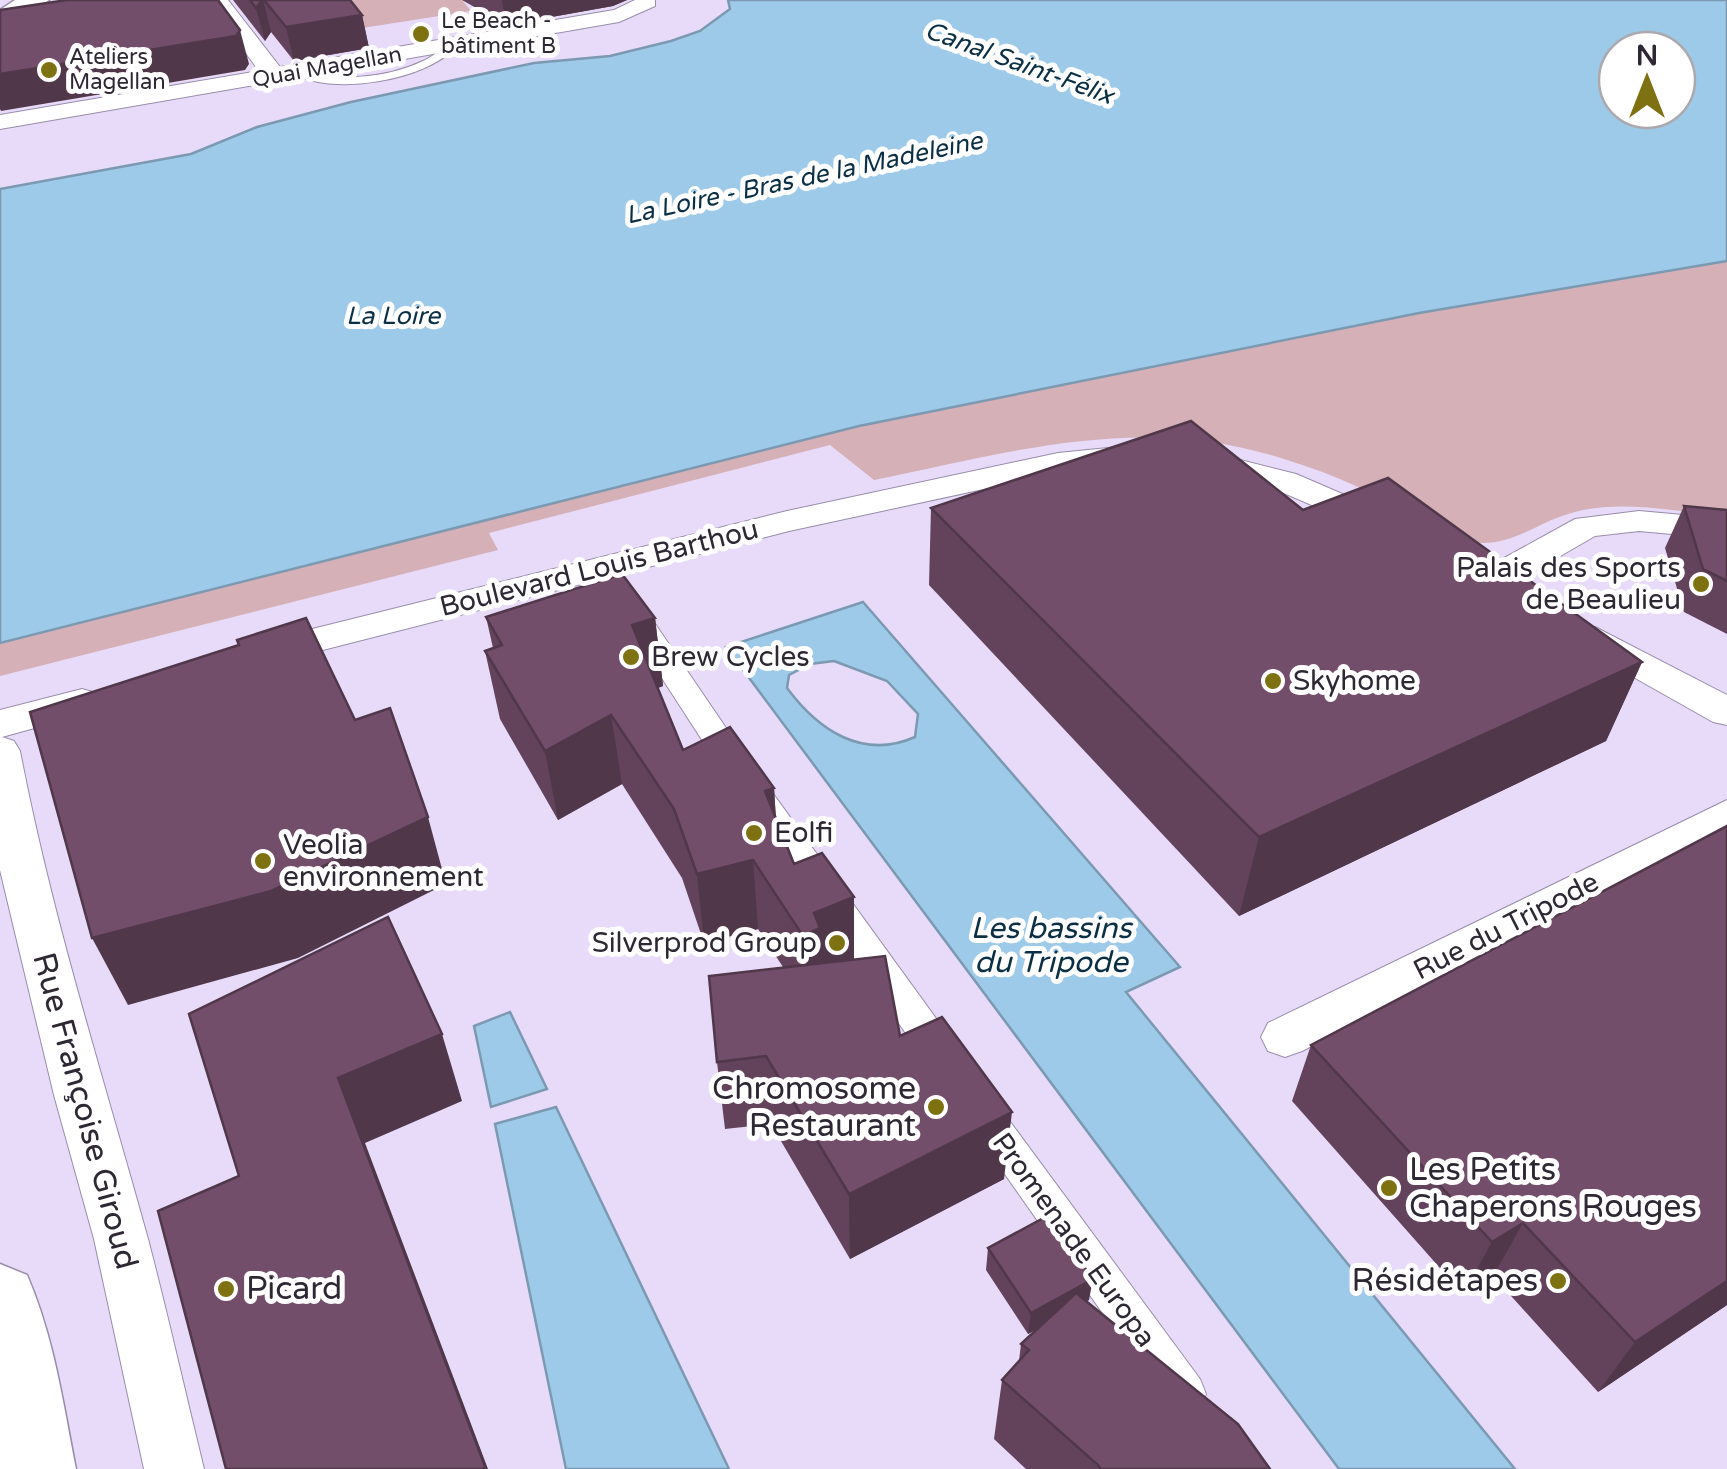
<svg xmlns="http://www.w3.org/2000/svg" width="1727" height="1469" font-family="'Varela Round',sans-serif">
  <rect width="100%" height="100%" fill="#e7dbf9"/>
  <g fill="#d5b0b6">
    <path d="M319,0h143l9,11 -115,18z"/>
    <path d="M1727,261v255c-50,-4 -110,-18 -159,-2 -30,9 -53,29 -86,29 -44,-1 -87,-37 -124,-56 -23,-11 -48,-20 -71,-27 -145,-48 -270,-9 -413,20l-44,-35 -341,88 9,17 -498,126v-33l859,-217 560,-113z"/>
  </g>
  <g fill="#9ecae9" stroke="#7c99b2" stroke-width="2.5" fill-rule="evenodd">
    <path d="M728,0h999v261l-308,52 -560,113 -859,217v-454l191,-35 66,-27 94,-25 183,-39 76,-7 61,-15 29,-10 30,-22zM1617,50h60v60h-60z"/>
    <path d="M863,602l317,365 -54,25 389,477h-176l-613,-822zM834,661l53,20 31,33 -3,23c-52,23 -96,-6 -128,-49l2,-13 21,-11z"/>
    <path d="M510,1012l37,77 -56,18 -17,-81z"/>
    <path d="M556,1107l173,362h-163l-71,-345z"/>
  </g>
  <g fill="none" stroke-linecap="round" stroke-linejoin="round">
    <defs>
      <path id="service" d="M449,44l6,3c-28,34 -127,50 -164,25l6,-3c39,13 88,10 126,-8 10,-4 17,-12 26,-17z"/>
      <g id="pedestrian">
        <path d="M635,606l10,3 92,135 219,302 5,11 -5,11 -13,4 -13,-4 -215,-308 -94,-145 4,-6z"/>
        <path d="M984,1099l13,5 203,275 6,15 -6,15 -15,6 -15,-6 -199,-283 -6,-11 6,-11z"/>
      </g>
      <g id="minor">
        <path d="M207,0h21l52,67 334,-57 21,-10h20v6l-36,16 -619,107v-14l259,-44z"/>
        <path d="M1128,446l12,3 4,7 -4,7 -82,10 -269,58 -525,134 -13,-3 -6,-9 6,-9 13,-3 523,-130 271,-58z"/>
        <path d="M1201,450l95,24 93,40 5,7 -5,7 -12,3 -12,-3 -93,-40 -83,-21 -4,-7 4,-7z"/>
        <path d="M1639,511l88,8v20l-88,-8 -44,5 -92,53 -13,3 -13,-3 -5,-8 5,-8 98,-54z"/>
        <path d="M1595,627l132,68v30l-14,-3 -131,-74 -6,-9 6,-9z"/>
        <path d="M82,689l14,4 6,9 -6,9 -94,26 12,4 6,10c32,167 83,325 128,488 20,76 37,153 56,230h-60l-50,-230 -40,-144 -54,-225v-160z"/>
        <path d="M1727,800v34l-425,217 -17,6 -17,-6 -7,-14 7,-14z"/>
      </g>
      <g id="primary">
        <path d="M15,0h34l-39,29 -10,3v-22z"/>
        <path d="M0,1264l27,11c27,62 36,128 49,194h-76z"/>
      </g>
    </defs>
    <use href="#service" stroke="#988da9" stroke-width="2"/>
    <use href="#pedestrian" stroke="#988da9" stroke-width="2"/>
    <use href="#minor" stroke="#988da9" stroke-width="2"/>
    <use href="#primary" stroke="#988da9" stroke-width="3"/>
    <use href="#service" fill="#fff" fill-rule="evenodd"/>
    <use href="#pedestrian" fill="#fff" fill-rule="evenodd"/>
    <use href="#minor" fill="#fff" fill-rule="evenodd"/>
    <use href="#primary" fill="#fff" fill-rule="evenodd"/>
  </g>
  <g fill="#62435b">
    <path d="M233,0h117l12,15 7,33 -75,13 -23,-29 -6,9z"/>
    <path d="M462,0h165l-14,6 -107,19z"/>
    <path d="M1684,506l43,4v124l-43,-22 -19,-64z"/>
    <path d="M931,508l372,2 339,152 -36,79 -367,175 -310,-331z"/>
    <path d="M486,617l169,1 8,68 -5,2 25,62 91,38 2,30 18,46 60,33v62l46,77 104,143 -154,80 -79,-135 -46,5 -8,-67 66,-95 -25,-38 -54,14 -22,-65 -60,-94 -64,36 -58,-101 -15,-68 8,-3z"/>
    <path d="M1727,826v479l-129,87 -105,-116 -30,18 -171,-193 19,-56z"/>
    <path d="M988,1248l101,52 -3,1 184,168h-244l-32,-30 8,-59 17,-19 2,-17 19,-17 -12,7 -42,-64z"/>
  </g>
  <g fill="#50374a">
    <path d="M263,0l8,32 -6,9 -9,-33z"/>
    <path d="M502,0h125l-14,6 -107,19z"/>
    <path d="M362,15l7,33 -75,13 -8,-34z"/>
    <path d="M240,30l9,34 -4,6 -244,41 -1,-2v-35z"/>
    <path d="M655,618l8,68 -22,8 -9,-69z"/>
    <path d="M1642,662l-36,79 -367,175 20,-79z"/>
    <path d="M611,715l11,69 -64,36 -13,-69z"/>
    <path d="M774,788l4,69 -13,-66z"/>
    <path d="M428,817l18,67 -148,74 -170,47 -36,-67z"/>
    <path d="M753,860l5,69 -54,14 -7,-69z"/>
    <path d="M854,897v68l-48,39 -3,-68 11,-23z"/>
    <path d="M442,1034l20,67 -97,42 123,326h-2l-148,-391z"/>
    <path d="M1012,1112l-8,67 -154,80 -1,-65z"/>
    <path d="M1523,1223l-30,53 -30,18 29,-52z"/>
    <path d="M1093,1279l-4,21 -61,34 3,-21z"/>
    <path d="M1727,1281v24l-129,87 37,-50z"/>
  </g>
  <g fill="#724e6a" stroke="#50374a" stroke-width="2.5">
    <path d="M67,0h151l22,30 -4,6 -236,38v-64z"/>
    <path d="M250,0h12l-6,8z"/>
    <path d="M264,0h86l12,15 -76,12z"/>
    <path d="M1191,421l112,89 85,-32 254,184 -383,175 -328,-329z"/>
    <path d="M1684,506l43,4v71l-24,-12z"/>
    <path d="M622,574l33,44 -23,7 51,125 47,-23 44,61 -9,3 29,73 28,-11 32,44 -40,16 6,15 -17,8 -50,-76 -56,14 -23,-65 -63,-94 -66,36 -60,-100 17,-6 -16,-28z"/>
    <path d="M306,618l49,102 35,-12 38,109 -157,74 -179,47 -62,-226 209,-67 -2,-5z"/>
    <path d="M1727,826v455l-92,61 -112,-119 -31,19 -181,-197z"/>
    <path d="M388,917l54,117 -104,44 148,391h-260l-68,-258 81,-35 -50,-162z"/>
    <path d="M885,956l15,80 42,-19 70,95 -163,82 -83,-138 -49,6 -8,-86z"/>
    <path d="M1047,1216l46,63 -62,34 -43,-65z"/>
    <path d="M1076,1293l162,131 32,45h-169l-3,-4 -96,-85 27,-30 -8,-6z"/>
  </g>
  <g fill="#7e7112" stroke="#fff" stroke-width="4">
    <circle cx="421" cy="34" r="10"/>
    <circle cx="49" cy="70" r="10"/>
    <circle cx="1701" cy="584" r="10"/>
    <circle cx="631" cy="657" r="10"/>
    <circle cx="1273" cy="681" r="10"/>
    <circle cx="754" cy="833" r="10"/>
    <circle cx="263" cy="861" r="10"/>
    <circle cx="837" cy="943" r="10"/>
    <circle cx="936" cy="1107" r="10"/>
    <circle cx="1389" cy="1188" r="10"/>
    <circle cx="1558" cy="1281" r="10"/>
    <circle cx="226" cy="1289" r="10"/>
  </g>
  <g text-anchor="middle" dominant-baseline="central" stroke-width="10" stroke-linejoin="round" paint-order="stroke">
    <g font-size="22" fill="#2d2833" stroke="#fff" text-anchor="start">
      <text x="441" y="21">Le Beach -<tspan x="441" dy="25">bâtiment B</tspan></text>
      <text x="69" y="57">Ateliers<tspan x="69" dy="25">Magellan</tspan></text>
    </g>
    <g font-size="22" fill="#2d2833" stroke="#fff">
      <text transform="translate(327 67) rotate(-10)">Quai Magellan</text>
    </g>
    <g font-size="25" font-style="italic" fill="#0b2f45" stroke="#fff">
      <text transform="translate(1019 63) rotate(20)">Canal Saint-Félix</text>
      <text transform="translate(804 178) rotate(-12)">La Loire - Bras de la Madeleine</text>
      <text x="393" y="316">La Loire</text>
    </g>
    <g font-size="28" fill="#2d2833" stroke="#fff">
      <text transform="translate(599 568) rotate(-14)">Boulevard Louis Barthou</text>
      <text transform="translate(1506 926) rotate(-27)">Rue du Tripode</text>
      <text transform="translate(1074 1240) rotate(54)">Promenade Europa</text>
    </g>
    <g font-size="28" fill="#2d2833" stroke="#fff" text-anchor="start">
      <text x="1681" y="568" text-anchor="end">Palais des Sports<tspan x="1681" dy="32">de Beaulieu</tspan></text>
      <text x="651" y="657">Brew Cycles</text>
      <text x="1293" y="681">Skyhome</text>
      <text x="774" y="833">Eolfi</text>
      <text x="283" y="845">Veolia<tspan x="283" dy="32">environnement</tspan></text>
      <text x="817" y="943" text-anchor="end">Silverprod Group</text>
    </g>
    <g font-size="30" font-style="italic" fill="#0b2f45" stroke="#fff">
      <text x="1051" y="928">Les bassins<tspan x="1051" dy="34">du Tripode</tspan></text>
    </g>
    <g font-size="32" fill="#2d2833" stroke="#fff" text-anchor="end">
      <text x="916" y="1089">Chromosome<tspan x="916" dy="37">Restaurant</tspan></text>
      <text x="1409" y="1170" text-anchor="start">Les Petits<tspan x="1409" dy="37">Chaperons Rouges</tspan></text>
      <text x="1538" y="1281">Résidétapes</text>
      <text x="246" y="1289" text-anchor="start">Picard</text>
    </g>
    <g font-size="32" fill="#2d2833" stroke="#fff">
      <text transform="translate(85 1111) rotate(75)">Rue Françoise Giroud</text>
    </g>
  </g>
  <g transform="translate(1647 80)"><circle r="48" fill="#ffffff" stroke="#aba9ad" stroke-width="2.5"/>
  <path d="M0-8L18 38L0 25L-18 38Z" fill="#7e7112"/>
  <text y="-15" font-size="28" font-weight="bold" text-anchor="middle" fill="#2d2833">N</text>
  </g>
</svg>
